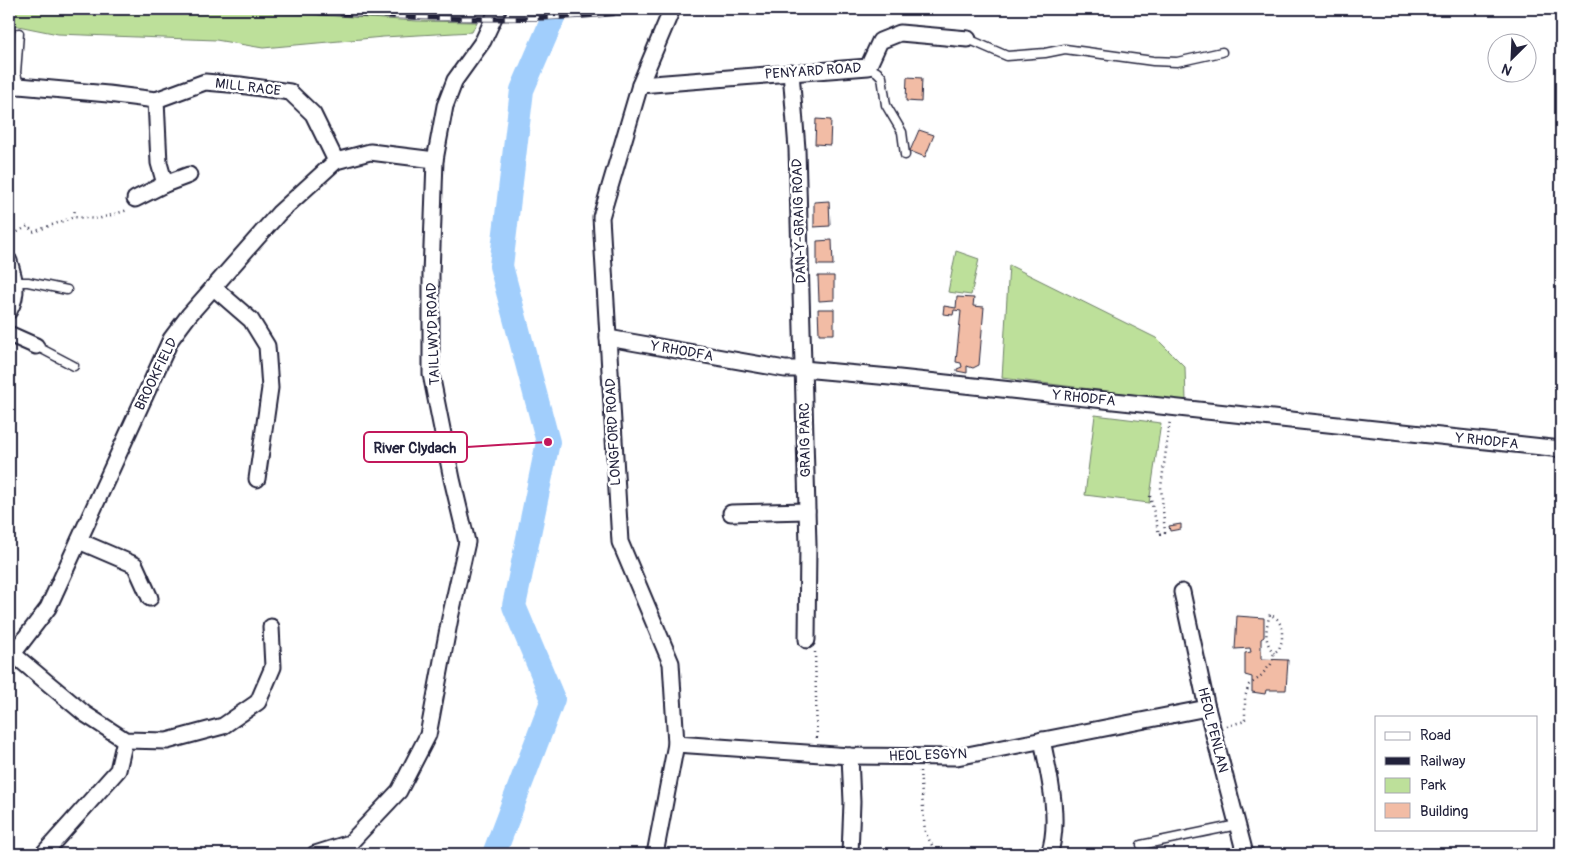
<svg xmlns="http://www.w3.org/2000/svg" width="1570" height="863" font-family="Pangolin,sans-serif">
  <rect width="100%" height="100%" fill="#fff"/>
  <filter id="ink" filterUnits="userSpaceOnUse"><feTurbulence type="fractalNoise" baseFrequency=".02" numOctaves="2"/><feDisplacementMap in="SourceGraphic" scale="10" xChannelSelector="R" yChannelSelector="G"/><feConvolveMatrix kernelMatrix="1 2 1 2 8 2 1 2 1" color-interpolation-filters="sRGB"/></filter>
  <g filter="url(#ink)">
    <g fill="#bde09a" stroke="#70816a">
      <path d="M9,9h216l192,12 60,1 -5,10 -89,5 -120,11 -47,-8 -158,-6 -45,-9 1,-6 -5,-1z"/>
      <path d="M956,251l23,8 -8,36 -23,-3z"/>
      <path d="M1009,265l147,73 29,29 1,34 -184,-23z"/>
      <path d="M1095,415l66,8 -12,80 -64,-8z"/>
    </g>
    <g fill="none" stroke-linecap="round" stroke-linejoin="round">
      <path stroke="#a1cefc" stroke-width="24" d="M494,854l59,-155 -39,-93 34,-164 -47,-176 21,-176 35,-81"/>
    </g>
    <g fill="#f2bca5" stroke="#22223b">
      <path d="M907,77l15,1 -1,24 -15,-1z"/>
      <path d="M816,119l15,1 -1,25 -15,-1z"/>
      <path d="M919,130l15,5 -9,22 -15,-6z"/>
      <path d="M829,201l1,25 -16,1v-25z"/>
      <path d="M832,240l1,25h-16v-24z"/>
      <path d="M818,276h16v24l-15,1z"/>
      <path d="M957,297l17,1 -1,8 11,1 -5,58 -6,3 -6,-2v7l-10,-2v-2l5,-2 -1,-4 -5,-1 5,-51 -7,-1 -1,5 -10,-1 1,-8 12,2z"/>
      <path d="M818,309h16v25h-15z"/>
      <path d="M1181,524v5l-11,2 -1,-5z"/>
      <path d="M1237,616l27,2v19l-3,2v20l27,1 -2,30h-20l-1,4 -13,-2v-15l-7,-2v-22l6,-1 -1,-4 -15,1z"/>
    </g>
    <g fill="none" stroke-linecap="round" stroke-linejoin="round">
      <defs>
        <g id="service">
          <path d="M968,39l39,17 38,-3 20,-4 88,12 24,1 45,-10"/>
          <path d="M868,67l9,5 5,5 4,28 16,27 3,23"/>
          <path d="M19,86l-3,-13 3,-40"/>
          <path d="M16,282h12l39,8"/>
          <path d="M36,346l38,20"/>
          <path d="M1141,845l96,-20"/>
        </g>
        <g id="minor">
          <path d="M791,72l6,77 11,396 -1,95"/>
          <path d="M640,85l228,-18 12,-26 20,-8 68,6"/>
          <path d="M9,88l10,-2 89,8 48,6 49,-18 35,3 50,7 23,22 23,47"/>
          <path d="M156,100l3,63 6,21"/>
          <path d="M135,199l30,-15 24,-9"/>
          <path d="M9,261c6,19 10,32 0,50"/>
          <path d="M213,287l38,33 16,26 3,42 -13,91"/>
          <path d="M9,334l27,12"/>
          <path d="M608,338l177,31h18l87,8 671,72"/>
          <path d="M731,513l76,-2"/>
          <path d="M79,541l56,24 15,33"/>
          <path d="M1182,592l25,116 38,146"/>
          <path d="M13,654l72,60 40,26 42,1 56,-15 35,-24 15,-35 -2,-40"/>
          <path d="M9,659l39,-51 123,-269 18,-24 90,-102 57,-52 34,-9 65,8"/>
          <path d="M1042,740c7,34 19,82 7,114"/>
          <path d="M676,744l174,12 107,1 250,-49"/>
          <path d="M43,854l75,-84 7,-30"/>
          <path d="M315,854l35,-11 49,-52 29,-56 22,-117 17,-76 -15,-63 -21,-105v-99l4,-115 10,-54 10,-26 28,-39 15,-32"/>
          <path d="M655,854l21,-110 -5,-81 -51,-121 -19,-325 39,-132 32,-76"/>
          <path d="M850,854l2,-52 -2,-46"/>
        </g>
      </defs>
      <use href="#service" stroke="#22223b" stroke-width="11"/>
      <use href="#minor" stroke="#22223b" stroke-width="19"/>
      <g stroke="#22223b" stroke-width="2.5" stroke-dasharray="1 4" stroke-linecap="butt">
        <path d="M74,217l1,-9"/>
        <path d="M9,237l19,-11 5,6 41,-15 24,2 30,-9"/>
        <path d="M1150,496l9,38 6,-1 -4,-46 9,-67"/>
        <path d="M815,652l2,89"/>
        <path d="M1227,726l18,-5v-24l4,-12 10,-7 12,-14 3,-11 5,-4 3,-8v-14l-5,-8 -7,-5c-4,14 -7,27 4,39"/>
        <path d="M920,771l5,61 9,17v5"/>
      </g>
      <use href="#service" stroke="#fff" stroke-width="8"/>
      <use href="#minor" stroke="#fff" stroke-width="15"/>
      <defs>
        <path id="rail" d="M263,9c130,8 262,17 392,0"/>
      </defs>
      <use href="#rail" stroke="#22223b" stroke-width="5.5"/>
      <use href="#rail" stroke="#fff" stroke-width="4" stroke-dasharray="11" stroke-linecap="butt"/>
    </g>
  </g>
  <g text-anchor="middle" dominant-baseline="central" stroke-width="5" stroke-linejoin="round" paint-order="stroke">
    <g font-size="14" fill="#22223b" stroke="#fff">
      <text transform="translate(813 71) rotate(-4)">PENYARD ROAD</text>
      <text transform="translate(248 87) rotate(7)">MILL RACE</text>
      <text transform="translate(799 221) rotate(-92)">DAN-Y-GRAIG ROAD</text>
      <text transform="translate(433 334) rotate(-92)">TAILLWYD ROAD</text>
      <text transform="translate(682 351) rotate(10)">Y RHODFA</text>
      <text transform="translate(156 374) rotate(-64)">BROOKFIELD</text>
      <text transform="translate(1084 398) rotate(6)">Y RHODFA</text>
      <text transform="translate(613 432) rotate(-93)">LONGFORD ROAD</text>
      <text transform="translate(805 440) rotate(-91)">GRAIG PARC</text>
      <text transform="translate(1487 441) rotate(6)">Y RHODFA</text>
      <text transform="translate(1213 730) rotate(76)">HEOL PENLAN</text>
      <text transform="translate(928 755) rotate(-2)">HEOL ESGYN</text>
    </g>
  </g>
  <path fill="none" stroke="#c2185b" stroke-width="2" d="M548 442L467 447"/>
  <circle fill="#c2185b" stroke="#fff" stroke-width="2" cx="548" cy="442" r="5"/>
  <rect fill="#fff" stroke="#c2185b" stroke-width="2" x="364" y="432" width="103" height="30" rx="5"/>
  <g font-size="15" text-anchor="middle" font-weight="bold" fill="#22223b">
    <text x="415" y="453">River Clydach</text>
  </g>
  <rect width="1570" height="863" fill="none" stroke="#fff" stroke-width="30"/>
  <rect x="15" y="15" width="1540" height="833" fill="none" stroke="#22223b" stroke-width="2" filter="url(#ink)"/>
  <rect x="1375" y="716" width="162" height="115" fill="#ffffff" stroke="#a7a7b1"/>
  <rect x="1385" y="732" width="25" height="8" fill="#ffffff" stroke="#a7a7b1"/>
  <text x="1420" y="740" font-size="15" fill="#22223b">Road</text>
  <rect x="1385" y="757" width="25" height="8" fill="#22223b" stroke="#a7a7b1"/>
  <text x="1420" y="766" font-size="15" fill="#22223b">Railway</text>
  <rect x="1385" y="778" width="25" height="15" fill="#bde09a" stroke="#a7a7b1"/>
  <text x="1420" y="790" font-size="15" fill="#22223b">Park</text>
  <rect x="1385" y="803" width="25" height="15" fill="#f2bca5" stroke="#a7a7b1"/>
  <text x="1420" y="816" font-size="15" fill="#22223b">Building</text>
  <g transform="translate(1512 58) rotate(204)"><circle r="24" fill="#ffffff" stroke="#a7a7b1"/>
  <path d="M0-4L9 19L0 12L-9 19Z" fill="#22223b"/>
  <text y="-8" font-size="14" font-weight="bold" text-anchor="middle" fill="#22223b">N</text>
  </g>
</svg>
